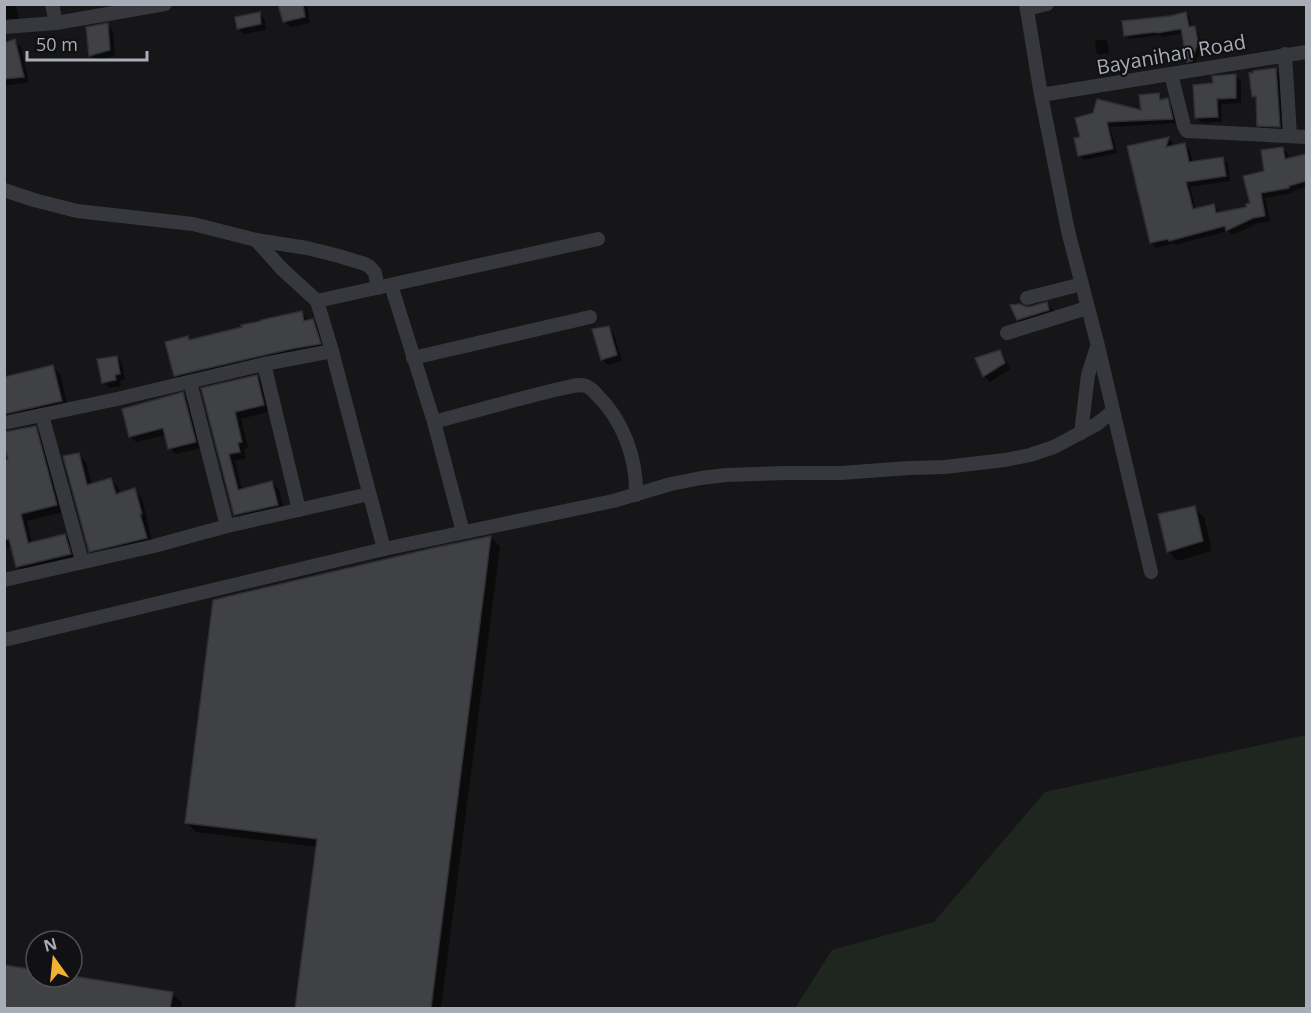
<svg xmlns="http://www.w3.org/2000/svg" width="1311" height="1013" font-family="'Open Sans',sans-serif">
  <rect width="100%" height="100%" fill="#161618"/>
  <path fill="#1e261f" d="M1306,735v273h-511l37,-58 102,-28 111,-130z"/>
  <g fill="#0007">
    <path d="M4,4h12l4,19 -16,3z"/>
    <path d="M279,4h28l3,19 -19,4 -7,-6z"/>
    <path d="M259,14l6,6 1,10 -22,4 -6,-6z"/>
    <path d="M1186,14l4,4 1,10h3l4,4 3,14 -6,19h-3l-4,-3 -5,-29 -21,4 -2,-2 -30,4 -4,-4z"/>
    <path d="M107,25l6,6 2,25 -18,5 -7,-6z"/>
    <path d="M1105,39l2,3 2,11 -10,2 -3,-3 -1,-11z"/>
    <path d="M15,41l6,6 8,35 -25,4v-41z"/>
    <path d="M1275,69l6,7 4,56 -20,-1 -7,-6v-25l-4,-4z"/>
    <path d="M1235,76l6,5v22l-20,1 1,18 -20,1 -6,-6 18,-33z"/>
    <path d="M1159,94l4,7 4,-1 5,5 5,18 -67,4 7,26 -33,7 -5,-5 3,-17 -5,-19 66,-7z"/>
    <path d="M1168,138l5,5 -1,4 13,-2 5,5 3,13 29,-5 6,6 2,17 -40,6 6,23 18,-4 5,5 1,3 28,-6 4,-4 14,-32 17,-24 5,6 1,6 17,-5v32l-13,4v2l-28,5 5,23 -12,2 -25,12 -5,-4 -53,14 -1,-2 -18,5 -5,-5 -22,-96z"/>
    <path d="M1047,304l6,6 2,6 -30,10 -7,-6 11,-12z"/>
    <path d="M301,313l8,8 3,-1 8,8 7,23 -144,32 -8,-8 12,-38 4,4z"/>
    <path d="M608,328l6,6 8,27 -14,4 -6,-6z"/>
    <path d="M999,351l6,7 5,11 -20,13 -6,-6z"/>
    <path d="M116,357l6,6 3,17 -5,1 1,5 -11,2 -7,-6z"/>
    <path d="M53,367l7,7 8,34 -64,16v-45z"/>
    <path d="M257,376l7,8 7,27 -30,8 7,29 -4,1 2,9 -11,3 7,29 30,-8 7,8 6,22 -43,10 -7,-7 -32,-126z"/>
    <path d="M183,394l6,6 12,48 -25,6 -6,-6 -4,-13 -30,7 -6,-6z"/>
    <path d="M35,427l7,7 21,78 -36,9 5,22 33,-8 7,8 5,18 -53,12 -7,-7 -5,-19 -8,2v-116z"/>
    <path d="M78,454l8,8 6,23 19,-5 7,7 2,7 14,-4 8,8 11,48 -55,12 -8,-7z"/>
    <path d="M1194,508l10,9 8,34 -35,10 -9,-10z"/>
    <path d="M491,537l9,10 -59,461h-144l20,-161 -121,-15 -10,-10z"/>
    <path d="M4,966l32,6v5h34l102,17 10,9 -1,5h-177z"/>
  </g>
  <g fill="#404145" stroke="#303034" stroke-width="1.5">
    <path d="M278,4h25l2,13 -22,5z"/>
    <path d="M260,12l1,12 -24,5 -2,-12z"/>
    <path d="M1186,12l3,15 6,-1 3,16 -6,19 -5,1 -6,-33 -24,4 -1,-1 -32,4 -2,-15 48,-5z"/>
    <path d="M108,23l2,27 -21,6 -3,-29z"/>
    <path d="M15,39l9,38 -20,2v-36z"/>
    <path d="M1276,68l4,59 -23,-1 -1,-30 -4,1 -3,-24h4v-2z"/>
    <path d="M1236,74v24l-19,1 1,18 -23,1 -2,-33 20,-2 -1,-7z"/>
    <path d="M1159,93l1,7 8,-2 5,21 -66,3 6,27 -35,7 -4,-18 6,-1 -5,-19 18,-5 4,-14 44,11 -2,-15z"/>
    <path d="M1169,137l-3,10 19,-4 4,19 34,-5 3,19 -40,6 7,27 21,-5 2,9 30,-6v-3l4,-1 -7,-27 21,-5 -3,-21 22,-3 2,12 21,-5v27l-17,5v2l-28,5 4,23 -12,2 -27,13 -1,-5 -56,15 -1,-2 -18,4 -23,-97z"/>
    <path d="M1047,302l2,8 -32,10 -7,-15 10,-1 4,2 5,1z"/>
    <path d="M302,311l2,10 9,-2 8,25 -30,5 -117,27 -9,-34 23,-6 1,4 53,-13 -1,-2 20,-4v-1z"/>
    <path d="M609,326l8,29 -16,5 -9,-31z"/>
    <path d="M1000,350l5,13 -22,14 -8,-19z"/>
    <path d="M117,356l3,18 -5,1 1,5 -14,3 -5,-24z"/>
    <path d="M53,365l9,36 -58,13v-37z"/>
    <path d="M257,375l7,30 -29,7 7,30 -4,1 2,9 -11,2 9,36 34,-9 6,24 -44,10 -33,-127z"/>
    <path d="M183,392l13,50 -28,7 -5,-21 -34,9 -7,-28z"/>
    <path d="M36,426l21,79 -36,9 7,29 37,-9 6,20 -55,13 -7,-28 -5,1v-80l4,-1 -4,-13v-14z"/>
    <path d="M79,453l8,32 24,-7 5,16 19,-6 7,26h-2l7,24 -58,14 -26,-96z"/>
    <path d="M1195,506l8,35 -36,11 -9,-38z"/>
    <path d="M491,536l-60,472h-136l22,-169 -132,-16 28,-223 220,-52z"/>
    <path d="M4,965l32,5v7h36v-1l101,16 -3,16h-166z"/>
  </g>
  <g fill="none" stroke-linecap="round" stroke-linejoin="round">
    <g stroke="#37383d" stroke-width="14">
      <path d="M52,4l4,19"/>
      <path d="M1026,4l15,91 27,136 30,115 53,226"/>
      <path d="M1027,9l20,-5"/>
      <path d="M4,27l52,-4 109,-19"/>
      <path d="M1285,54l5,82"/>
      <path d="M1171,74l13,52 3,5 119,6"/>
      <path d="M1041,95l265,-43"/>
      <path d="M4,190l30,10 43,11 116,13 63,16 51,8 32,8 26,8 5,3 5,6 3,15"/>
      <path d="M256,240l26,29 35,32 15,50 52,198"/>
      <path d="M391,285l43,137 29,110"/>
      <path d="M1027,298l55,-14"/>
      <path d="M317,301l281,-62"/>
      <path d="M1007,333l80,-25"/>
      <path d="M413,358l177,-41"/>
      <path d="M264,364l35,146"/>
      <path d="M190,382l37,144"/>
      <path d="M42,415l40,146"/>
      <path d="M434,422c41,-11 83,-23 125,-33 8,-1 19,-6 27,-3 5,2 8,5 11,9 26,25 40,64 39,100"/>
      <path d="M4,423l113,-24 147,-35 68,-13"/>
      <path d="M1081,433l7,-58 9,-28"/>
      <path d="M4,580l150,-34 73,-20 142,-32"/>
      <path d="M4,640l380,-91 229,-48 58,-17 30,-6 25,-3 59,-2h56l68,-5 36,-1 60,-7 25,-5 24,-8 43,-23 16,-13"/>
    </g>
  </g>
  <g text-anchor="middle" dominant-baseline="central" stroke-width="4.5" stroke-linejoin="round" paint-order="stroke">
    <g font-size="20" fill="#a8adb8" stroke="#111113">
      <text transform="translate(1171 54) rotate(-10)">Bayanihan Road</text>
    </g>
  </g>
  <rect width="1311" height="1013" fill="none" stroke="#a8adb8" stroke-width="12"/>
  <g transform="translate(54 959) rotate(345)"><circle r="28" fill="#111113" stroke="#4d4f55" stroke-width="1.5"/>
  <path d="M0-4.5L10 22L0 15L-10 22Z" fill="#f2b134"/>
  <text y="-9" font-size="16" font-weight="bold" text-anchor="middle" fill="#a8adb8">N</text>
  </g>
  <path d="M27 51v9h120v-9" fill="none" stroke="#a8adb8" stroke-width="3"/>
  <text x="36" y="51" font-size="18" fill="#a8adb8" stroke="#111113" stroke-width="4.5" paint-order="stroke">50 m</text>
</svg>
